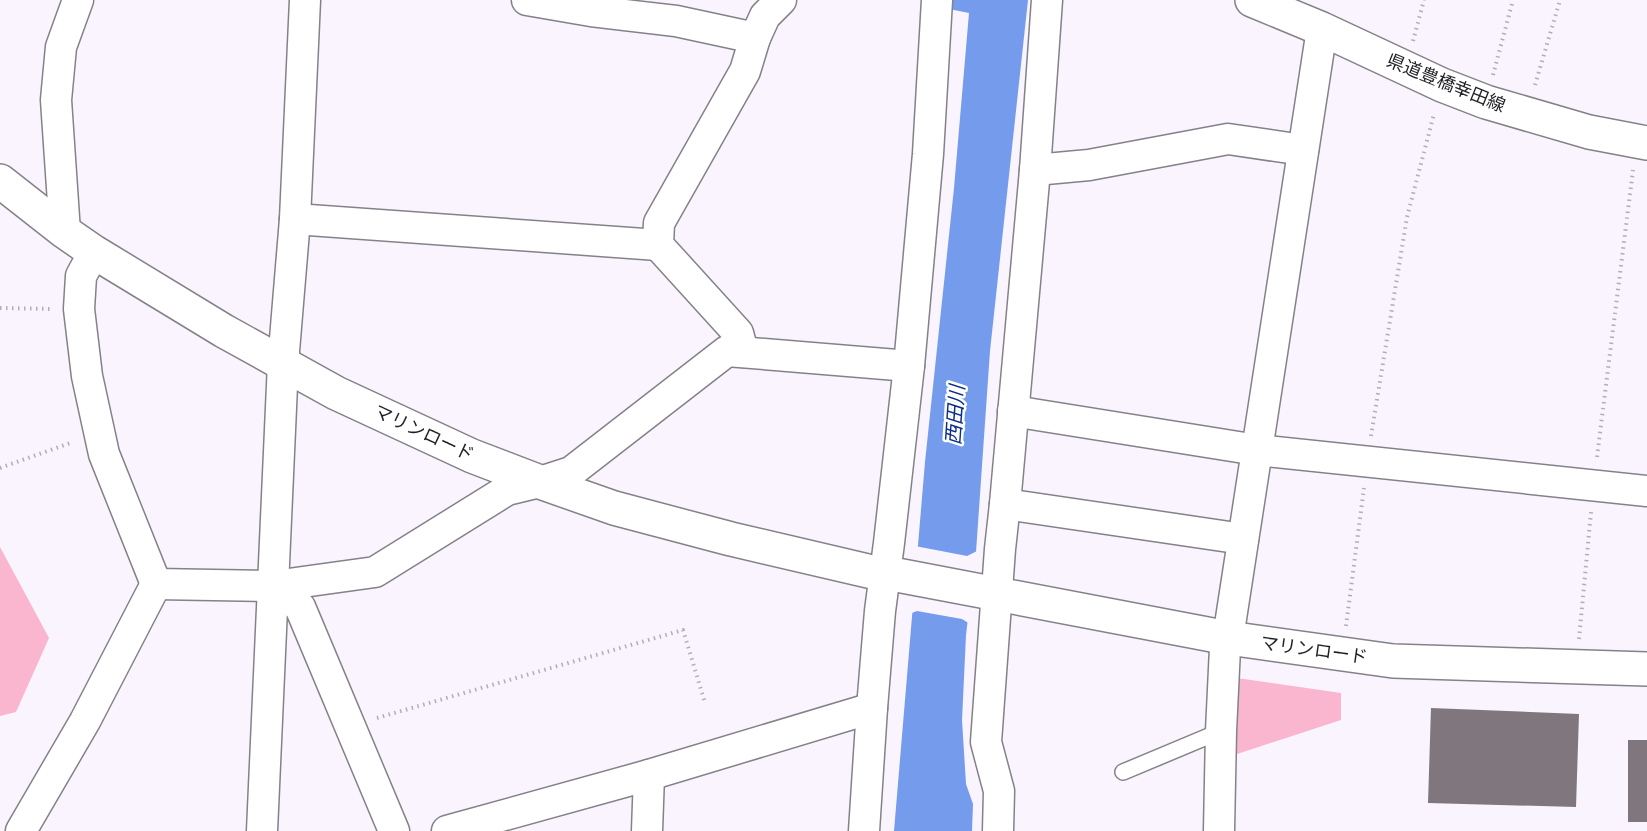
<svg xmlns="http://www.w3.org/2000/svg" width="1647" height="831" font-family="'Libre Baskerville','Noto Sans JP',serif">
  <rect width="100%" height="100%" fill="#f9f4fd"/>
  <g fill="#f9b6ce">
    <path d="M0,547l49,91 -33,74 -16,4z"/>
    <path d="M1237,678l104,15v27l-107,35z"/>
  </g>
  <path fill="#759cec" d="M950,0h78l-38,351 -14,201 -10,83 -4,85 4,64 7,20 -1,27h-78l31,-369 29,-274 15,-175 -20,-4z"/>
  <path fill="#f9f4fd" d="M915,546l52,10 12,-6 -9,74 -8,-5 -45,-8 -8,3z"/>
  <g fill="#7f777d">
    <path d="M1431,708l148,6 -3,93 -148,-4z"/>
    <rect x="1628" y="740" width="19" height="82"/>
  </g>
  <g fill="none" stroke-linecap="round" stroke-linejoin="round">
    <defs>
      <path id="service" d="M1123,772l98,-41"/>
      <g id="minor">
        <path d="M527,0l64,11 85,10 79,17"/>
        <path d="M1035,170l54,-5 139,-26 75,11"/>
        <path d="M295,219l363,26"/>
        <path d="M65,232l-9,-132 5,-53 17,-47"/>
        <path d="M94,252l-13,24 -2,33 8,67 17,78 52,130"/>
        <path d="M743,352l-5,-19 -80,-88 1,-22 86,-152 10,-33 10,-22 16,-16"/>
        <path d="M1013,411l244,39 390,41"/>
        <path d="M1005,504l238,35"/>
        <path d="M156,584l118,2 101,-14 132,-82 33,-8 31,-10 156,-121 182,15"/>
        <path d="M274,586l26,21 94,224"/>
        <path d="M21,831l64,-110 71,-137"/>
        <path d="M262,831l21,-468 12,-144 10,-219"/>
        <path d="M447,831l202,-56 223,-67"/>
        <path d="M647,831l2,-56"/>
        <path d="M864,831l8,-123 8,-97 9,-68 20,-177 19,-212 9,-154"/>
        <path d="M998,831l1,-40 -13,-49 14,-193 5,-45 30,-334 12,-170"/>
        <path d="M1219,831l2,-100 4,-83 3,-10 94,-609"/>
      </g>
      <path id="tertiary" d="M0,181l65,51 29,20 130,79 112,62 136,63 68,26 74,26 117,31 154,36h12l331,63 165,23 254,8"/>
      <path id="secondary" d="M1252,0l70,29 120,56 44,17 103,30 58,11"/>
    </defs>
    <use href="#service" stroke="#858189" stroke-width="18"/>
    <use href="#minor" stroke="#858189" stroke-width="33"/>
    <use href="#tertiary" stroke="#858189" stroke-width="36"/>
    <use href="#secondary" stroke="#858189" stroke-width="36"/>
    <g stroke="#b2aeb5" stroke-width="4" stroke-dasharray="1.5 4.5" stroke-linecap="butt">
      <path d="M1413,41l11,-41"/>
      <path d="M1493,75l20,-75"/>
      <path d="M1535,85l25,-85"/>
      <path d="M0,308l51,1"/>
      <path d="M1371,436l36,-219 27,-103"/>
      <path d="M1597,457l36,-287"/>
      <path d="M0,468l73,-26"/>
      <path d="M1346,626l18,-138"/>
      <path d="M1579,639l12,-127"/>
      <path d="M377,718l306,-88 22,73"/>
    </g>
    <use href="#service" stroke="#fff" stroke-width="15"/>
    <use href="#minor" stroke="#fff" stroke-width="30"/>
    <use href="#tertiary" stroke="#fff" stroke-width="33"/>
    <use href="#secondary" stroke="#fff" stroke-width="33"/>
  </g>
  <g text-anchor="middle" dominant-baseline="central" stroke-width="5" stroke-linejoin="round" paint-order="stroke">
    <g font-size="18" fill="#211f23" stroke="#fff">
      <text transform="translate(1446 83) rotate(22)">県道豊橋幸田線</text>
      <text transform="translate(424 433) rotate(25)">マリンロード</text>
      <text transform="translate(1314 650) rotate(8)">マリンロード</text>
    </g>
    <g font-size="20" font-style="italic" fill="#0b2e88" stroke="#fff">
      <text transform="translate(955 415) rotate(-86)">西田川</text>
    </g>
  </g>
</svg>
